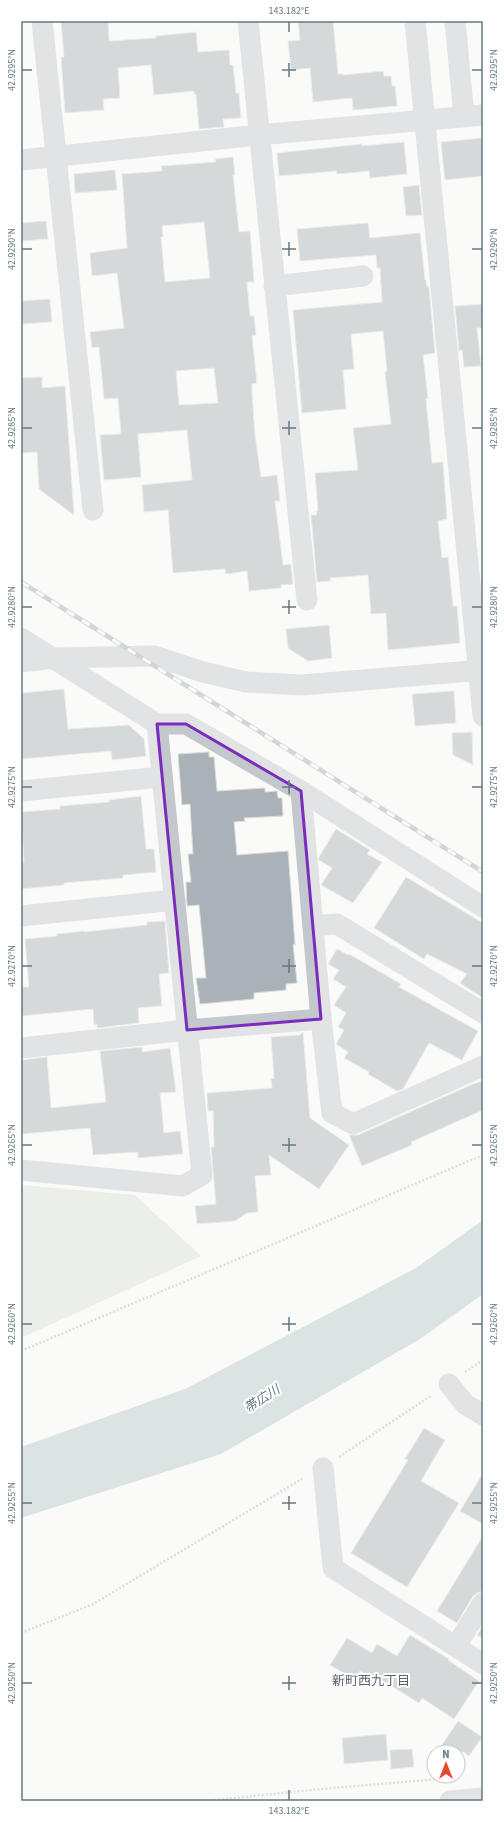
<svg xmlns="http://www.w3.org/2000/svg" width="504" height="1822" font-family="'Source Sans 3','Noto Sans JP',sans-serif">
  <rect width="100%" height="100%" fill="#fafaf8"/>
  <path fill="#dadfd7" d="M21,1185l114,10 66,61 -180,82z"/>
  <path fill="#b9c7ca" d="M483,1220v74l-63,45 -199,115 -200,64v-71l164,-58 231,-121z"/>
  <g fill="#a8b2b7" stroke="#dcdcda" fill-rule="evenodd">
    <path d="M61,21h47l1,20 47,-3v-2l40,-4 2,20 31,-2 1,15h3l3,28h3l2,25 -18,1 1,8 -25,2 -3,-35h-2v-3l-40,4 -3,-30 -33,3 2,30 -17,1 1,11 -39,3 -4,-56h3z"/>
    <path d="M298,21h35l5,53h5v1l40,-4 1,5h7l1,10h3l2,20 -44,4 -1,-12 -39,4 -3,-34 -19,2 -3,-29 12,-1z"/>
    <path d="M483,138v38l-38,4 -4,-38z"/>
    <path d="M404,142l3,32 -37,4 -1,-7 -32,3 -1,-3 -57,5 -2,-23 85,-9v2z"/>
    <path d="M233,157l2,18h-2l6,57 11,-1 4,51h-7l3,34h4l2,19 -4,1 5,47 -5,1v10l3,41 6,42 16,-2 3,26h-5l8,64 8,-1 2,20 -12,1v3l-32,3 -2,-20 -21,3 -1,-5 -52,4 -5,-63 -24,2 -2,-27 50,-5 -5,-50 -49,4 3,43 -37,3 -4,-45 21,-1 -3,-36 -14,1 -5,-52 -7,1 -2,-16 34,-4 -7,-55 -25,3 -2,-23 37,-5 -5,-74 40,-3 -1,-5 55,-4 -1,-3zM204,222l6,56 -45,4 -4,-45h2l-1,-11zM214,368l4,35 -39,2 -3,-34z"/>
    <path d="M115,170l2,20 -42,3 -1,-19z"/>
    <path d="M419,185l3,30 -16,1 -3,-29z"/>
    <path d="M46,221l2,18 -27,2v-18z"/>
    <path d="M368,223l2,15 50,-5 5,47h1l1,7h2l6,66 -12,2 5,44h-2l6,64 11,-1 4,57 -9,2 4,37 6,-1 5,49h4l3,37 -72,7 -2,-37 -15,1 -3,-39 -38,3 1,3 -14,1 -6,-67h6l-1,-4h2l-3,-38 43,-3 -5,-42 38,-4 -6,-52 2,-1 -4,-40 -32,3 3,35 -11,1 3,39 -44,4 -9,-103 89,-8 -2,-34h-3l-1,-13 -76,6 -3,-32z"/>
    <path d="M50,299l2,23 -31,2v-23z"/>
    <path d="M483,304v24h-6l4,38 -17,1 -2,-17 -3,1 -4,-45z"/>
    <path d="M42,377v11l23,-2 9,129 -35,-26 -2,-37 -16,1v-75z"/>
    <path d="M329,625l3,33 -24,3 -20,-13 -2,-19z"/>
    <path d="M64,689l4,40 61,-4 15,14 2,17 -34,4 -1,-9 -90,8v-66z"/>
    <path d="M454,691l2,32 -41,3 -3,-32z"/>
    <path d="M472,732l1,33 -20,-10 -1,-22z"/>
    <path d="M209,752v5h5l3,34 48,-3v4l12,-1 1,7h4l1,18 -39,2 1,3 -11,1 3,33 51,-4 7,94 -2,-1 4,39 -11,1v6l-32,3v6l-54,5 -4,-26h10l-7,-73 -12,1 -1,-24h5l-3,-28h5l-3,-50 -8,1 -4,-51z"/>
    <path d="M141,796l5,53h8l2,23 -33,3v3l-59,5v2l-43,4v-27h3l-3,-50 39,-3v-3l49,-4v-2z"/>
    <path d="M336,829l34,21 -3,4 15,8 -29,41 -32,-18 11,-17 -13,-8v-3z"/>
    <path d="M406,877l77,46v75l-23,-15 7,-9 -40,-20 -3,5 -50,-31z"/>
    <path d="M165,921l4,52 -10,1 3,32 -24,2 1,15 -42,5v-4l-3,1 -1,-16 -72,7v-29h8l-4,-48 32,-3v-2l27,-3v1l63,-7v-3z"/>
    <path d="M337,949l11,6 1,-1 52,30 -2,3 79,44 -16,29 -33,-17 -26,46 -6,2 -29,-17 1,-2 -25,-14 4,-6 -12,-8 8,-14 -6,-3 8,-14 -12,-8 12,-18 -13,-8 6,-9 -11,-6z"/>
    <path d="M303,1032l7,86 39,27 -30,44 -50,-34 2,20 -16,1 3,36 -11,1 -12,8 -38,3 -2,-18 21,-2 -5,-57h3l-1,-36h-5l-1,-18 65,-5 -1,-9 3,-1 -3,-41 29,-2z"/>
    <path d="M142,1047v5l28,-4 6,44 -16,1 4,40 16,-2 3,23 -45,4v-6l-45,3 -3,-27 -69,6v-74l26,-3 4,51 55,-6 -6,-51z"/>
    <path d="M483,1081v29l-72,32 1,3 -50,21 -13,-31h9l115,-51z"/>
    <path d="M424,1428l21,12 -24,41 38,22 -52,84 -56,-34 57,-93 -3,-1z"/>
    <path d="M483,1473v51l-23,-13z"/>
    <path d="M483,1536v55l-6,2 -4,3 -16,27 -20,-12z"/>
    <path d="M483,1626v12l-6,-3z"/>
    <path d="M410,1635l39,24 -1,1 31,21 -25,38 -32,-21 -3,5 -34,-21 -2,3 -23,-14 -5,9 -25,-15 17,-27 25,15 5,-9 20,12z"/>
    <path d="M458,1721l24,16 -13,19 -5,-4h-27z"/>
    <path d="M386,1734l2,26 -44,4 -2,-26z"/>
    <path d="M412,1749l2,18 -23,2 -1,-19z"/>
  </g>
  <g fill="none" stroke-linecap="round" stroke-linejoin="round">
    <g stroke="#bbbfc2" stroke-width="2.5" stroke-dasharray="2 2" stroke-linecap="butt">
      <path d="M21,1351l462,-196"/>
      <path d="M465,1372l18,-12"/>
      <path d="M339,1457l93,-62"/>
      <path d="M21,1633l72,-29 209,-125"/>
      <path d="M206,1801l115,-12 129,-11"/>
    </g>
    <g stroke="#c3c8cc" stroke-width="21">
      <path d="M42,21l51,489"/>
      <path d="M248,21l59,579"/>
      <path d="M415,21l68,695"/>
      <path d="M455,21l9,96"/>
      <path d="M21,160l237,-25 225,-20"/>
      <path d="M274,286l89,-10"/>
      <path d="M21,638l136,86 45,451 -19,11 -162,-16"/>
      <path d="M21,662l34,-4 99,-2 49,16 43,10 56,3 181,-15"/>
      <path d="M157,724h29l115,67 182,116"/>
      <path d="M21,791l141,-14"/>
      <path d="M301,791l20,228 11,94 21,11 130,-58"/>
      <path d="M21,916l154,-16"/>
      <path d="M313,926l24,-2 146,89"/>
      <path d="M21,1048l166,-18 134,-11"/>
      <path d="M449,1384l16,20 18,11"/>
      <path d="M323,1468l10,100 150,96"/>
      <path d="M456,1646l27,-43"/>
      <path d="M450,1801l33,-3"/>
    </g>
    <defs>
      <path id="rail" d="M21,582l462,290"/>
    </defs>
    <use href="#rail" stroke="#a2abb0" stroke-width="4.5"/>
    <use href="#rail" stroke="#fff" stroke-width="3" stroke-dasharray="9" stroke-linecap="butt"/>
  </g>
  <path d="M0 0H504V1822H0ZM157,724h29l115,67 20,228 -134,11z" fill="#fafaf8" fill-opacity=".55" fill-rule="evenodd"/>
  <path fill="none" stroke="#7b2cbf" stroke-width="3" stroke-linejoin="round" d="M157,724h29l115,67 20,228 -134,11z"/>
  <path fill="none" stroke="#657883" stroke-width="1.5" d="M289,22v10M289,63v14M22,70h10M282,70h14M472,70h10M289,242v14M22,249h10M282,249h14M472,249h10M289,421v14M22,428h10M282,428h14M472,428h10M289,600v14M22,607h10M282,607h14M472,607h10M289,780v14M22,787h10M282,787h14M472,787h10M289,959v14M22,966h10M282,966h14M472,966h10M289,1138v14M22,1145h10M282,1145h14M472,1145h10M289,1317v14M22,1324h10M282,1324h14M472,1324h10M289,1496v14M22,1503h10M282,1503h14M472,1503h10M289,1676v14M22,1683h10M282,1683h14M472,1683h10M289,1790v10"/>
  <g text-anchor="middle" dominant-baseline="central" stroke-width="4" stroke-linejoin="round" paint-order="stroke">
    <g font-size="13" font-style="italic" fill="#60777c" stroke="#fff">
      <text transform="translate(262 1399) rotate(-33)">帯広川</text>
    </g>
    <g font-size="13" fill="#57666e" stroke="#fff">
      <text x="371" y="1681">新町西九丁目</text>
    </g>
  </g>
  <rect width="504" height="1822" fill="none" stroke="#ffffff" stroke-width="44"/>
  <g transform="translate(446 1764)"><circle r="19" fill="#ffffff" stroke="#c1c9cd"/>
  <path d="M0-3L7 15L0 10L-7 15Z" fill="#e4482e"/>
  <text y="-6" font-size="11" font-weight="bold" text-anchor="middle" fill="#657883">N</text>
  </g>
  <rect x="22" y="22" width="460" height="1778" fill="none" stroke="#657883" stroke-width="1.5"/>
  <g font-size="10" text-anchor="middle" fill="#657883">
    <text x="289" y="14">143.182°E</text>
    <text transform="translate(11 70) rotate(-90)" y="4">42.9295°N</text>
    <text transform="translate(493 70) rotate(-90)" y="4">42.9295°N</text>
    <text transform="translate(11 249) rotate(-90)" y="4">42.9290°N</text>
    <text transform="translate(493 249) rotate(-90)" y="4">42.9290°N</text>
    <text transform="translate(11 428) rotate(-90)" y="4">42.9285°N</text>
    <text transform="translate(493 428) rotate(-90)" y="4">42.9285°N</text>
    <text transform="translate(11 607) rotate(-90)" y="4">42.9280°N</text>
    <text transform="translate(493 607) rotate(-90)" y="4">42.9280°N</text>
    <text transform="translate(11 787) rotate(-90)" y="4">42.9275°N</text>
    <text transform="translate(493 787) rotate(-90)" y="4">42.9275°N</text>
    <text transform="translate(11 966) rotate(-90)" y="4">42.9270°N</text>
    <text transform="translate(493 966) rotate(-90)" y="4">42.9270°N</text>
    <text transform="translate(11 1145) rotate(-90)" y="4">42.9265°N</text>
    <text transform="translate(493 1145) rotate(-90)" y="4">42.9265°N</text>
    <text transform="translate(11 1324) rotate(-90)" y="4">42.9260°N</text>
    <text transform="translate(493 1324) rotate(-90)" y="4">42.9260°N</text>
    <text transform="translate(11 1503) rotate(-90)" y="4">42.9255°N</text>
    <text transform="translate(493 1503) rotate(-90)" y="4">42.9255°N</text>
    <text transform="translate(11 1683) rotate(-90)" y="4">42.9250°N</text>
    <text transform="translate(493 1683) rotate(-90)" y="4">42.9250°N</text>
    <text x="289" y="1814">143.182°E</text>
  </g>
</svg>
